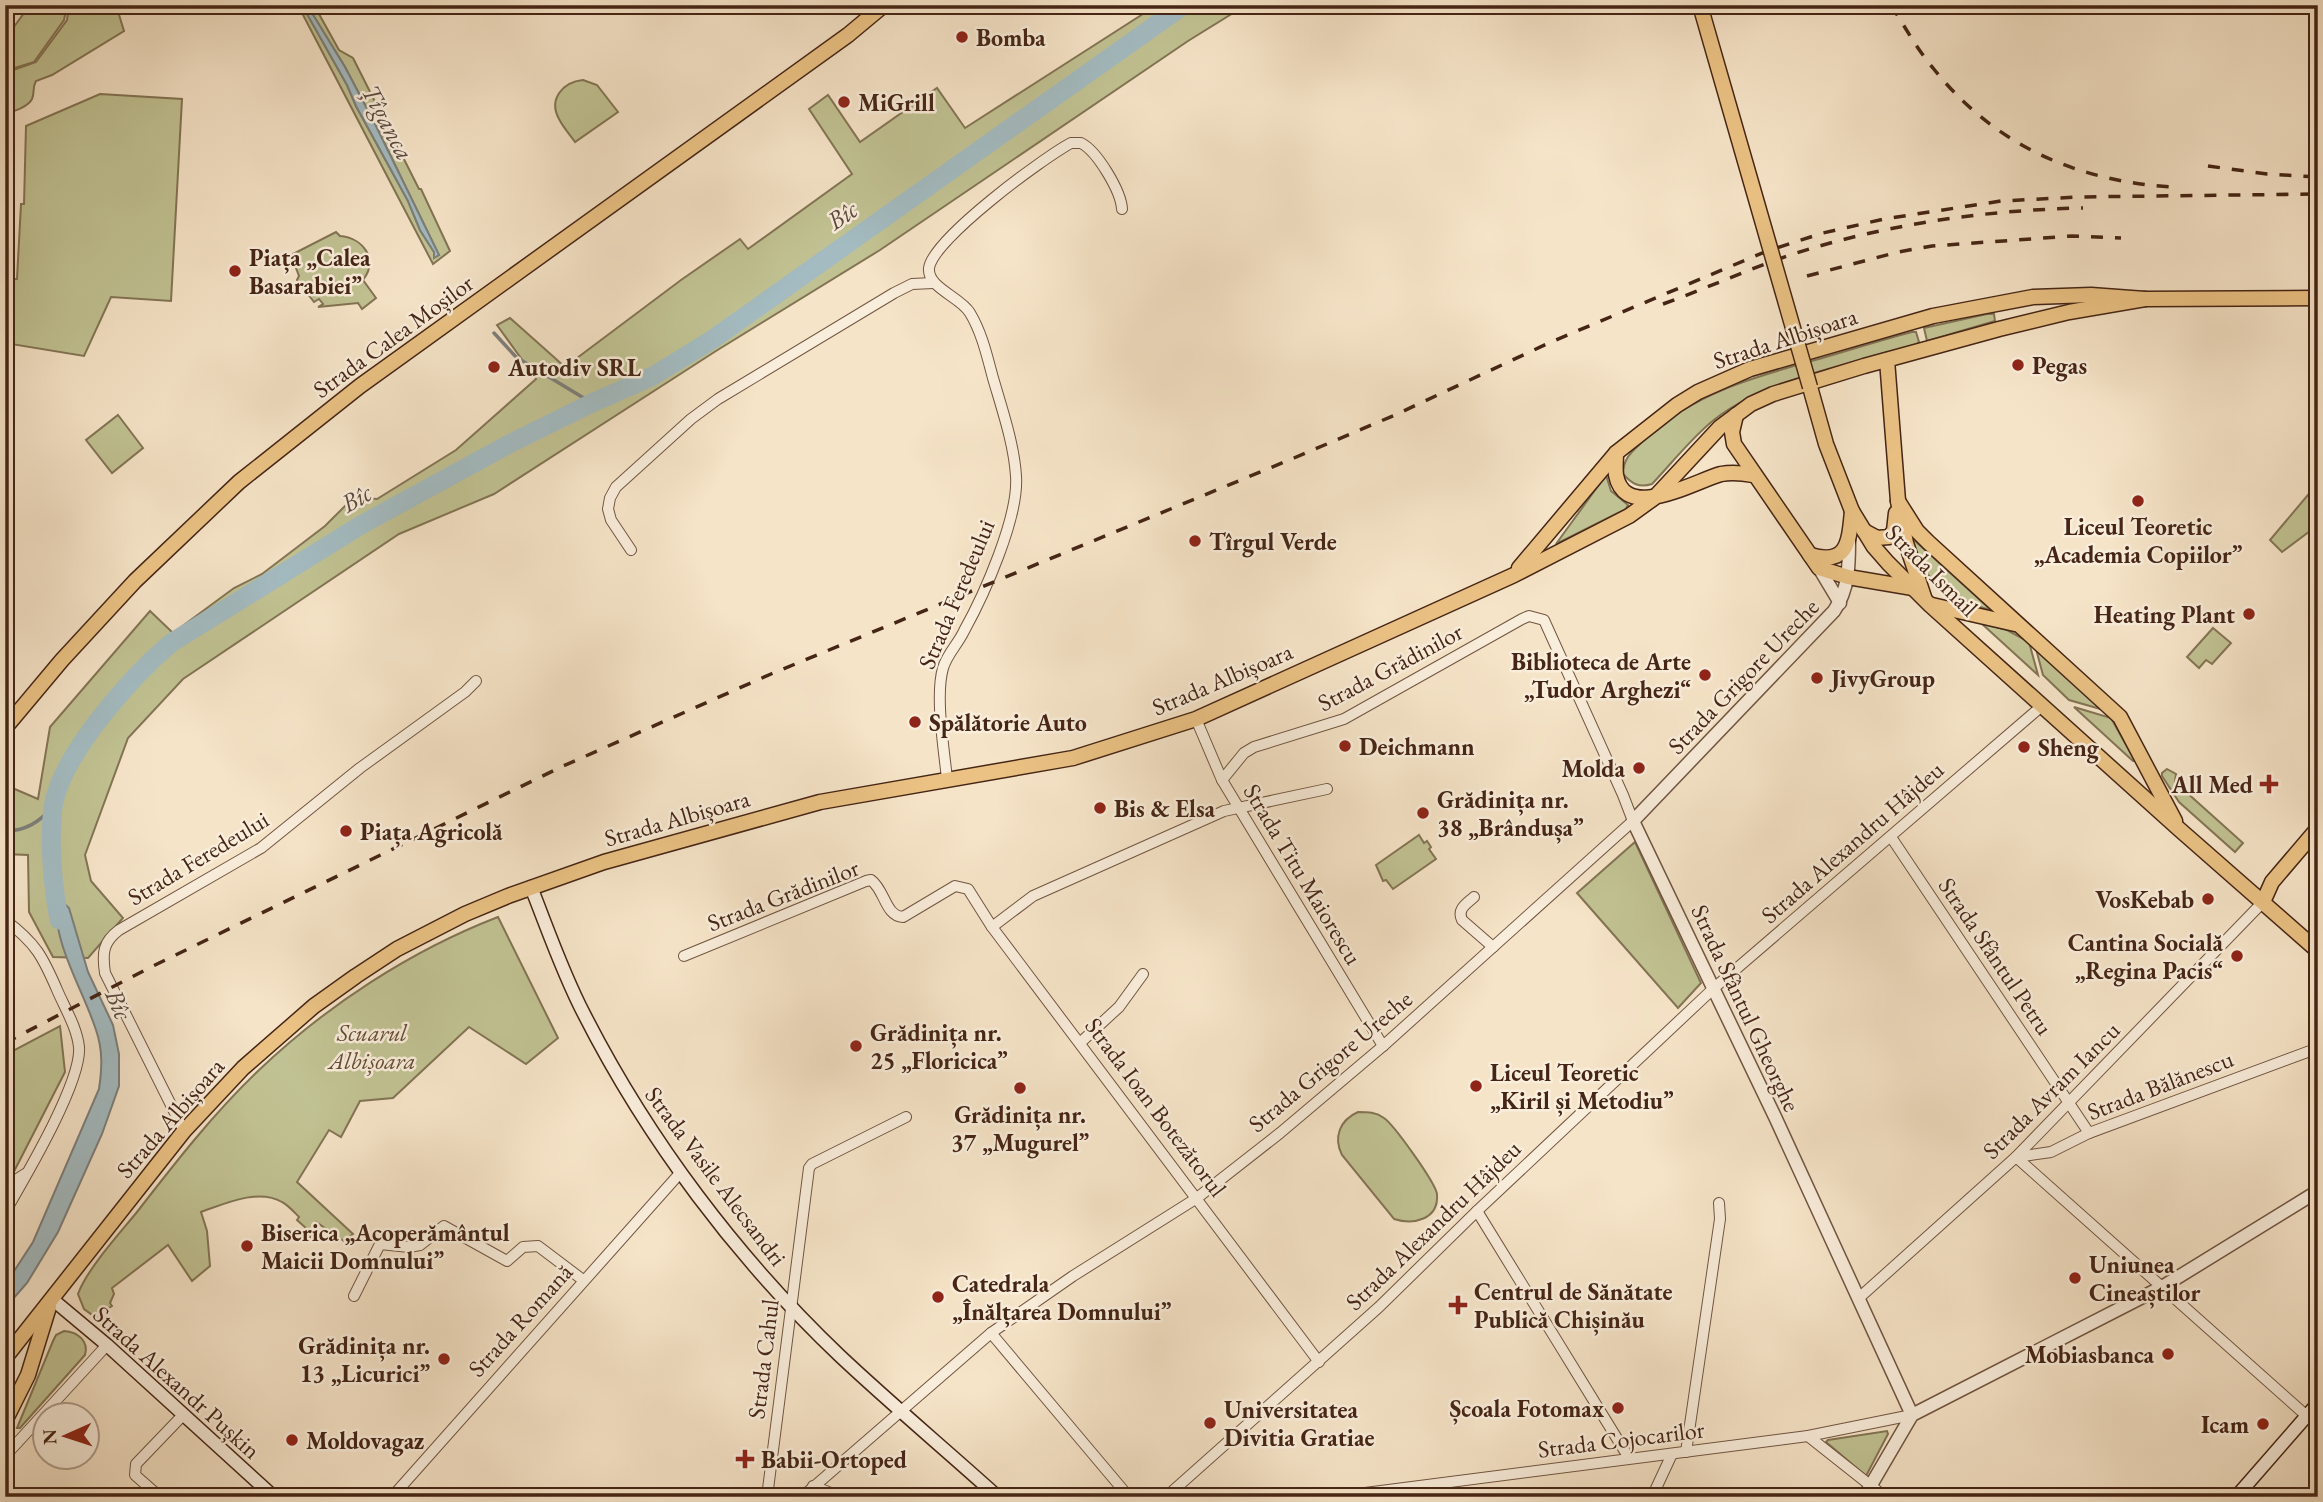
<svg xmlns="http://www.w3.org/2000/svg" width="2323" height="1502" font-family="'EB Garamond',serif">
  <rect width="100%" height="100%" fill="#f6e4c8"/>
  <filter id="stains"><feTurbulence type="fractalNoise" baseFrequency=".00286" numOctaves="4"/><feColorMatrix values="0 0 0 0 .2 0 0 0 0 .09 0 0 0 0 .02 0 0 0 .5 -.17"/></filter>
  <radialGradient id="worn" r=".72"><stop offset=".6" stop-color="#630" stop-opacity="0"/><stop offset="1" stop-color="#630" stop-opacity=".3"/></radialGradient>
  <g fill="#c1c293" stroke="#837454" stroke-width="2">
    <path d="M30,5h37l-3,15 -30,42 -29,9v-32z"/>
    <path d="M69,5h47l8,26 -72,44 -16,6c-4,7 -1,11 -4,18 -4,8 -18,12 -27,15v-41l31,-11 31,-42z"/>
    <path d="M293,5h9l45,80 9,21 52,95 12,29 14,22v5l5,-2 -64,-131 -30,-57 -38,-62h7l25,45 14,8 66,131h2l29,62 -17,13 -131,-251z"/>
    <path d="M1146,5h100l-58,36 -308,209 -164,101 -222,143 -95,40 -216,145 -55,59 -43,117 6,26 32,37 -35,40 -35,-1 -24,-45 -1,-57 -23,-1v-63l5,-4 28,12 12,-72 100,-116 23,22 61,-45 28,-14 63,-48 29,-29 23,2 79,-49 80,-71 -39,-54 13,-7 55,49 116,-87 59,-41 8,10 104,-75 -43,-65 19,-14 32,47 77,-54 28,40 181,-116z"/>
    <path d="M583,80l14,5 21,27 -43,30c-5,-7 -12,-15 -16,-23 -11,-20 4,-37 24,-39z"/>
    <path d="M100,94l82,5 -11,202 -60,-4 -27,59 -79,-13 4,-64h8l4,-75h3l2,-78z"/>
    <path d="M336,232l4,4c23,2 39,23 23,44l13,18 -14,11 -4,-6 -40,4 5,-3 -4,-5 -5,3 -17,-22 2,-4 -8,-21z"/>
    <path d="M1987,314h7l1,7 -68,20 -3,-13z"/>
    <path d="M1912,332h4l3,10 -3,3c-62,18 -150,34 -201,74 -23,18 -43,44 -63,65 -13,4 -20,0 -29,-10 0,-17 11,-24 22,-35 48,-46 112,-63 174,-80 31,-9 62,-19 93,-27z"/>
    <path d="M118,415l25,33 -31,25 -26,-33z"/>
    <path d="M1606,475l5,16 17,14 -2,4 -70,35z"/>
    <path d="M2318,483v42l-36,27 -12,-12z"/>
    <path d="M1912,540h2l77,70c-46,-12 -64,-24 -79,-70z"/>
    <path d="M1981,623l26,7 22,12 9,33z"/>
    <path d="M2213,628l18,15 -19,21 -6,-4 -7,8 -12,-11z"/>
    <path d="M2036,649l68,61 -35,-10 -26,-25z"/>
    <path d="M2074,707l37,11 24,43h-2z"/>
    <path d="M2167,769l9,5 -1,8 68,61 -8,9 -56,-50 -17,-26v-3z"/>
    <path d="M1419,835l5,8 3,-2 4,6 -2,2 7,10 -43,30 -7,-9 -3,1 -7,-16z"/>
    <path d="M1635,842l66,141 -23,25 -101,-115z"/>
    <path d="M498,917l60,121 -32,26 -57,-37 -76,71 -33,3 -19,36 -12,-7 -32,52 56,52 -9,7 -28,-19 -5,8 -1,8 -3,-9 -10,-9 2,-3c-5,-5 -11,-12 -17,-15 -24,-14 -58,2 -81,10l6,19 3,35 -18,15 -24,-36 -56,43 2,6 -4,9 2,3 -17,11 -11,-8 -6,-15c9,-25 42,-61 59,-82 38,-49 76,-98 121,-141 68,-65 152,-120 240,-154z"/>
    <path d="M60,1026l5,46 -60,117v-134z"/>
    <path d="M1358,1112c10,0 18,0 26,6 10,7 51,64 53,76 2,26 -24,31 -43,25l-52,-64c-9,-18 -2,-35 16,-43z"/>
    <path d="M64,1331c14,1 25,10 21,24l-65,73h-3l36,-87 3,-6z"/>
    <path d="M1887,1431l1,3 -22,42 -40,-34 2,-2z"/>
  </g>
  <g fill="#a3bbc1" stroke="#7d7f7c" stroke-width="2">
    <path d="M302,5h5l38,62 30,57 64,131 -5,3v-6l-14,-22 -12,-29 -52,-95 -9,-21z"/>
    <path d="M56,896l13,12 19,64 25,53 6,29v32l-17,48 -44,98 -31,51 -22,25v-23l28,-43 66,-153c3,-20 4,-39 -3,-59 -14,-43 -44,-87 -40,-134z"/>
  </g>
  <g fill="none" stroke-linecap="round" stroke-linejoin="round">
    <g stroke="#7d7f7c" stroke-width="3.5">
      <path d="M494,333l22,24 76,46"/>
      <path d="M5,831c21,0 34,-9 48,-24"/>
    </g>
    <path stroke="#a3bbc1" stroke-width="19" d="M59,920c-6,-34 -10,-78 -6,-113 8,-52 78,-130 118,-164l190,-118 148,-81 83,-41 61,-27 60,-37 471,-334"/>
    <defs>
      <g id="minor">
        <path d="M631,550l-20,-30 -3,-11 2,-11 6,-11 75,-68 27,-20 176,-106 18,-9 21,-1"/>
        <path d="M1196,719l26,61 161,266"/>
        <path d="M947,779c-3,-30 -12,-83 -4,-111 4,-14 15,-24 21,-37 20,-36 55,-114 52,-155 -2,-32 -14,-67 -23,-98 -6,-22 -11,-45 -23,-65 -9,-16 -43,-25 -41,-45 4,-29 114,-110 142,-125h10c16,8 40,48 41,66"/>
        <path d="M1891,837l198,296"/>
        <path d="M1474,897c-8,7 -17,12 -12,23l31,27"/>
        <path d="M5,920c31,23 38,37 53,72 7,16 19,36 21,55 3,35 -55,132 -74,165"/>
        <path d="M992,927l41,-31 191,-85 103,-22"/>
        <path d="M684,956l182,-75 5,-1c14,10 14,36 32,37l52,-31 13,3 24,38 327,435"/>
        <path d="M1081,1042l38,-35 24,-33"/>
        <path d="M184,1131l-79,-158c-3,-20 -2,-31 14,-43l142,-82 99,-80 105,-76 11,-11"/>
        <path d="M2016,1157l302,269"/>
        <path d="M2017,1157l34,-5 38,-19 229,-85"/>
        <path d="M5,1187l20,-13"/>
        <path d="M1477,1211l152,247"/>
        <path d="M354,1296l26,-52 29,3 11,-2 24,-19 63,35 16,-14 15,-1 45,34"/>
        <path d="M1860,1297l156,-140 247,-255"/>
        <path d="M991,1333l138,164"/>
        <path d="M1808,1436l77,61"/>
        <path d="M1686,1452l34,-233 -1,-16"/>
        <path d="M5,1456l102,-111"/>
        <path d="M813,1486l28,11"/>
        <path d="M160,1497l-25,-22 1,-11 47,-49"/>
        <path d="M392,1497l289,-325"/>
        <path d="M767,1497l42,-329 3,-4 94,-47"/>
        <path d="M802,1497l189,-164 82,-57 124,-78 83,-65 103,-87 250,-225 -10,-26 -79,-175 -15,-4 -7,3 -178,100 -90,28 -10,6 -22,27"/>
        <path d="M1166,1497l213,-190 98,-96 237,-223 329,-283"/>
        <path d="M1334,1497l474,-61 104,-21"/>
        <path d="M1652,1497l20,-43"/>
      </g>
      <g id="tertiary">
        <path d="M1849,540c0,26 0,49 -15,71l-201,210 143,298 136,296"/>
        <path d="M1819,568l21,35"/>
        <path d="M1864,1497l48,-82 250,-128 156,-96"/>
      </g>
      <g id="secondary">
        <path d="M531,887c17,43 32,87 53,127 64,126 154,245 256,342 51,48 106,94 158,141"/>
        <path d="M52,1299l55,46 167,152"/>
        <path d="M2236,1497l82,-94"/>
      </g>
      <g id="primary">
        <path d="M1887,360l11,141 8,42 18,54"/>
        <path d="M1810,387l16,57 26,67 22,36 14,16 42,42 249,224 139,122"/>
        <path d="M1736,415l-4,17 2,12 85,124 29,9 65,11"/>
        <path d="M1616,453c0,7 -1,15 0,22 9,48 79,6 105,-1 11,-2 21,-1 32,1"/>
        <path d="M1898,501l19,30 11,11 192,175 55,104"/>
        <path d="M1864,531l13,7 12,-1 5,-6 2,-18"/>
        <path d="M1810,555c38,11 39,-13 42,-44"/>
        <path d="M1519,568l97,-115 61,-48 21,-13 52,-23 183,-53 100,-19 58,-2 54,4 173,-1"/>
        <path d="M1932,605l83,19"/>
        <path d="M5,728l57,-68 73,-79 104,-99 121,-96 488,-351 36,-30"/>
        <path d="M2263,902l9,-20 46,-54"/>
        <path d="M5,1358l179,-227 59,-63 71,-62 42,-30 41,-27 68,-35 43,-18 96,-34 216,-60 253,-44 123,-39 318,-144 115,-59 25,-18 66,-71 31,-23 22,-10 91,-28 135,-37 70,-17 76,-13"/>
        <path d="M5,1421l23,-46 21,-68"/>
      </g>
    </defs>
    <use href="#minor" stroke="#715542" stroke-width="12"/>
    <use href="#tertiary" stroke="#715542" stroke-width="15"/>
    <use href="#secondary" stroke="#452515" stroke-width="15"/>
    <use href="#primary" stroke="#452515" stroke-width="17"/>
    <use href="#minor" stroke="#f9eddb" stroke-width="10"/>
    <use href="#tertiary" stroke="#f9eddb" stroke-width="12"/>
    <use href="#secondary" stroke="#f9eddb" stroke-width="12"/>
    <use href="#primary" stroke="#ebc284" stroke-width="14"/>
    <g stroke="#452515" stroke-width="3.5" stroke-dasharray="12 12" stroke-linecap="butt">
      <path d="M1891,5c14,22 26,44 42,63 61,77 143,113 239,119"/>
      <path d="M2208,166l59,8 51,3"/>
      <path d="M1807,276l91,-24 34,-6 140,-10 49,2"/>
      <path d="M1663,304c44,-16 86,-35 130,-50 94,-30 192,-44 290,-46"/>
      <path d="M5,1043l144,-75 412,-201 210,-93 523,-216 101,-43 156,-73 216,-91 56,-18 61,-14 117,-18 77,-4 240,-3"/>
    </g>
    <defs>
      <path id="primary-bridge" d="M1700,5l110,382"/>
    </defs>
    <use href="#primary-bridge" stroke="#452515" stroke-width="17" stroke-linecap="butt"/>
    <use href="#primary-bridge" stroke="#ebc284" stroke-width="14"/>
  </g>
  <g fill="#8f2418" stroke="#f9eddb" stroke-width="2.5">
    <circle cx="962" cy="37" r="7"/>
    <circle cx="844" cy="102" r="7"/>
    <circle cx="235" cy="271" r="7"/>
    <circle cx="2018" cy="365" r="7"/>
    <circle cx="494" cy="367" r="7"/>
    <circle cx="2138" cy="501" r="7"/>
    <circle cx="1195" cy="541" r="7"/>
    <circle cx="2249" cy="614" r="7"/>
    <circle cx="1705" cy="675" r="7"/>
    <circle cx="1817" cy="678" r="7"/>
    <circle cx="915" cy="722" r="7"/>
    <circle cx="1345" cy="746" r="7"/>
    <circle cx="2024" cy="747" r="7"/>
    <circle cx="1639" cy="768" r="7"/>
    <path d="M2265.5 773.5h7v7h7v7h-7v7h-7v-7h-7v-7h7z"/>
    <circle cx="1100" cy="808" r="7"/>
    <circle cx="1423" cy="813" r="7"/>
    <circle cx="346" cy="831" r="7"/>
    <circle cx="2208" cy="899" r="7"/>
    <circle cx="2237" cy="956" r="7"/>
    <circle cx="856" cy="1046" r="7"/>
    <circle cx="1476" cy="1086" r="7"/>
    <circle cx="1020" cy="1088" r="7"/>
    <circle cx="247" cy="1246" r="7"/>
    <circle cx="2075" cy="1278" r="7"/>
    <circle cx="938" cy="1297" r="7"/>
    <path d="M1454.5 1294.5h7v7h7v7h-7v7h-7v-7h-7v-7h7z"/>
    <circle cx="2168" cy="1354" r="7"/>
    <circle cx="444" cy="1359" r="7"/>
    <circle cx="1618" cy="1408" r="7"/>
    <circle cx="1210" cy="1423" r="7"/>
    <circle cx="2263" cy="1424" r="7"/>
    <circle cx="292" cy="1440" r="7"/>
    <path d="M741.5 1448.5h7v7h7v7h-7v7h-7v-7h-7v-7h7z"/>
  </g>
  <g text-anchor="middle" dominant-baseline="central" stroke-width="5" stroke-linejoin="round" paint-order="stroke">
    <g font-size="24" font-weight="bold" fill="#452515" stroke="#f9eddb" text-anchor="start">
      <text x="976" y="37">Bomba</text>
      <text x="858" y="102">MiGrill</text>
      <text x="249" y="257">Piața „Calea<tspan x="249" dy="28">Basarabiei”</tspan></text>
      <text x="2032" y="365">Pegas</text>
      <text x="508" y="367">Autodiv SRL</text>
      <text x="2138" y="526" text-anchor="middle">Liceul Teoretic<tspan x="2138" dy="28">„Academia Copiilor”</tspan></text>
      <text x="1209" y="541">Tîrgul Verde</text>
      <text x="2235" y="614" text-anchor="end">Heating Plant</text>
      <text x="1691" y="661" text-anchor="end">Biblioteca de Arte<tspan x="1691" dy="28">„Tudor Arghezi“</tspan></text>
      <text x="1831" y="678">JivyGroup</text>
      <text x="929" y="722">Spălătorie Auto</text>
      <text x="1359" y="746">Deichmann</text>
      <text x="2038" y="747">Sheng</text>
      <text x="1625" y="768" text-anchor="end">Molda</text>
      <text x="2253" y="784" text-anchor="end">All Med</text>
      <text x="1437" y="799">Grădinița nr.<tspan x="1437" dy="28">38 „Brândușa”</tspan></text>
      <text x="1114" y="808">Bis &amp; Elsa</text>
      <text x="360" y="831">Piața Agricolă</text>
      <text x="2194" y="899" text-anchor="end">VosKebab</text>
      <text x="2223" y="942" text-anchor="end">Cantina Socială<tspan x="2223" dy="28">„Regina Pacis“</tspan></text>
      <text x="870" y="1032">Grădinița nr.<tspan x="870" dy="28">25 „Floricica”</tspan></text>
      <text x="1490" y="1072">Liceul Teoretic<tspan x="1490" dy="28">„Kiril și Metodiu”</tspan></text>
      <text x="1020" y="1114" text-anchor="middle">Grădinița nr.<tspan x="1020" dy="28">37 „Mugurel”</tspan></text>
      <text x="261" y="1232">Biserica „Acoperământul<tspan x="261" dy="28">Maicii Domnului”</tspan></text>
      <text x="2089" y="1264">Uniunea<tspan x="2089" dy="28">Cineaștilor</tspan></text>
      <text x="952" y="1283">Catedrala<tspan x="952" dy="28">„Înălțarea Domnului”</tspan></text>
      <text x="1474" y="1291">Centrul de Sănătate<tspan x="1474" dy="28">Publică Chișinău</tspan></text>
      <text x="430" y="1345" text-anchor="end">Grădinița nr.<tspan x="430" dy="28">13 „Licurici”</tspan></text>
      <text x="2154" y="1354" text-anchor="end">Mobiasbanca</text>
      <text x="1604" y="1408" text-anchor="end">Școala Fotomax</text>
      <text x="1224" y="1409">Universitatea<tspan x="1224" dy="28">Divitia Gratiae</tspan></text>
      <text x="2249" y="1424" text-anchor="end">Icam</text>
      <text x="306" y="1440">Moldovagaz</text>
      <text x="761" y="1459">Babii-Ortoped</text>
    </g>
    <g font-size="24" fill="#452515" stroke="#f9eddb">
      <text transform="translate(393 336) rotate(-36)">Strada Calea Moșilor</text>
      <text transform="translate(1785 338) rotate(-18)">Strada Albișoara</text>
      <text transform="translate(1932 570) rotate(45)">Strada Ismail</text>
      <text transform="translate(956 594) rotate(-67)">Strada Feredeului</text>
      <text transform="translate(1390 667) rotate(-28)">Strada Grădinilor</text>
      <text transform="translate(1743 676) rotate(-46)">Strada Grigore Ureche</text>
      <text transform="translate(1222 679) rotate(-23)">Strada Albișoara</text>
      <text transform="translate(677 818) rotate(-16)">Strada Albișoara</text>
      <text transform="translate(1852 842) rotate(-41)">Strada Alexandru Hâjdeu</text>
      <text transform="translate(198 858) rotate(-31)">Strada Feredeului</text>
      <text transform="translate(1303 874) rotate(59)">Strada Titu Maiorescu</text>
      <text transform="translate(783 895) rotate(-21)">Strada Grădinilor</text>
      <text transform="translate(1996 956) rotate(56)">Strada Sfântul Petru</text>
      <text transform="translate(1746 1008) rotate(65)">Strada Sfântul Gheorghe</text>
      <text transform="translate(1330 1061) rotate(-40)">Strada Grigore Ureche</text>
      <text transform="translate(2160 1085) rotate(-21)">Strada Bălănescu</text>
      <text transform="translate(2051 1090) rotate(-45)">Strada Avram Iancu</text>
      <text transform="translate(1156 1107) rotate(53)">Strada Ioan Botezătorul</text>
      <text transform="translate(170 1118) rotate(-49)">Strada Albișoara</text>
      <text transform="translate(716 1176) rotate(53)">Strada Vasile Alecsandri</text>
      <text transform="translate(1433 1225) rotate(-44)">Strada Alexandru Hâjdeu</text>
      <text transform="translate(520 1320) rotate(-48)">Strada Romană</text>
      <text transform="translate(763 1359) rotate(-83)">Strada Cahul</text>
      <text transform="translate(177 1382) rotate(42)">Strada Alexandr Pușkin</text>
      <text transform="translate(1621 1439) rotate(-7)">Strada Cojocarilor</text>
    </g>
    <g font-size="24" font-style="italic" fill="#644c34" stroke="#f9eddb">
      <text x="372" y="1032">Scuarul<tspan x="372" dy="28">Albișoara</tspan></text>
    </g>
    <g font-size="26" font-style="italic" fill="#5c4a40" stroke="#f9eddb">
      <text transform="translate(388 122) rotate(62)">Țîganca</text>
      <text transform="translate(842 215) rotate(-35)">Bîc</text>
      <text transform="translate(356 498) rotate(-30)">Bîc</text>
      <text transform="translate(119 1004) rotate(67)">Bîc</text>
    </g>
  </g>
  <rect width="2323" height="1502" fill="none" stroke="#f6e4c8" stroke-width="28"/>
  <rect x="7" y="7" width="2309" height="1488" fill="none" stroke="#452515" stroke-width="3.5"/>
  <rect x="14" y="14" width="2295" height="1474" fill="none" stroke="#452515" stroke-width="2"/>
  <g transform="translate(66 1436) rotate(267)"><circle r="33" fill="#f9eddb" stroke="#b19d8c" stroke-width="2"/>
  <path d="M0-5L12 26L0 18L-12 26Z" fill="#8f2418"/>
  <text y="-10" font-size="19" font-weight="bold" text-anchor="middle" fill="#452515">N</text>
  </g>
  <rect width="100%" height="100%" filter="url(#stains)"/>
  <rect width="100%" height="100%" fill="url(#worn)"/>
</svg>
